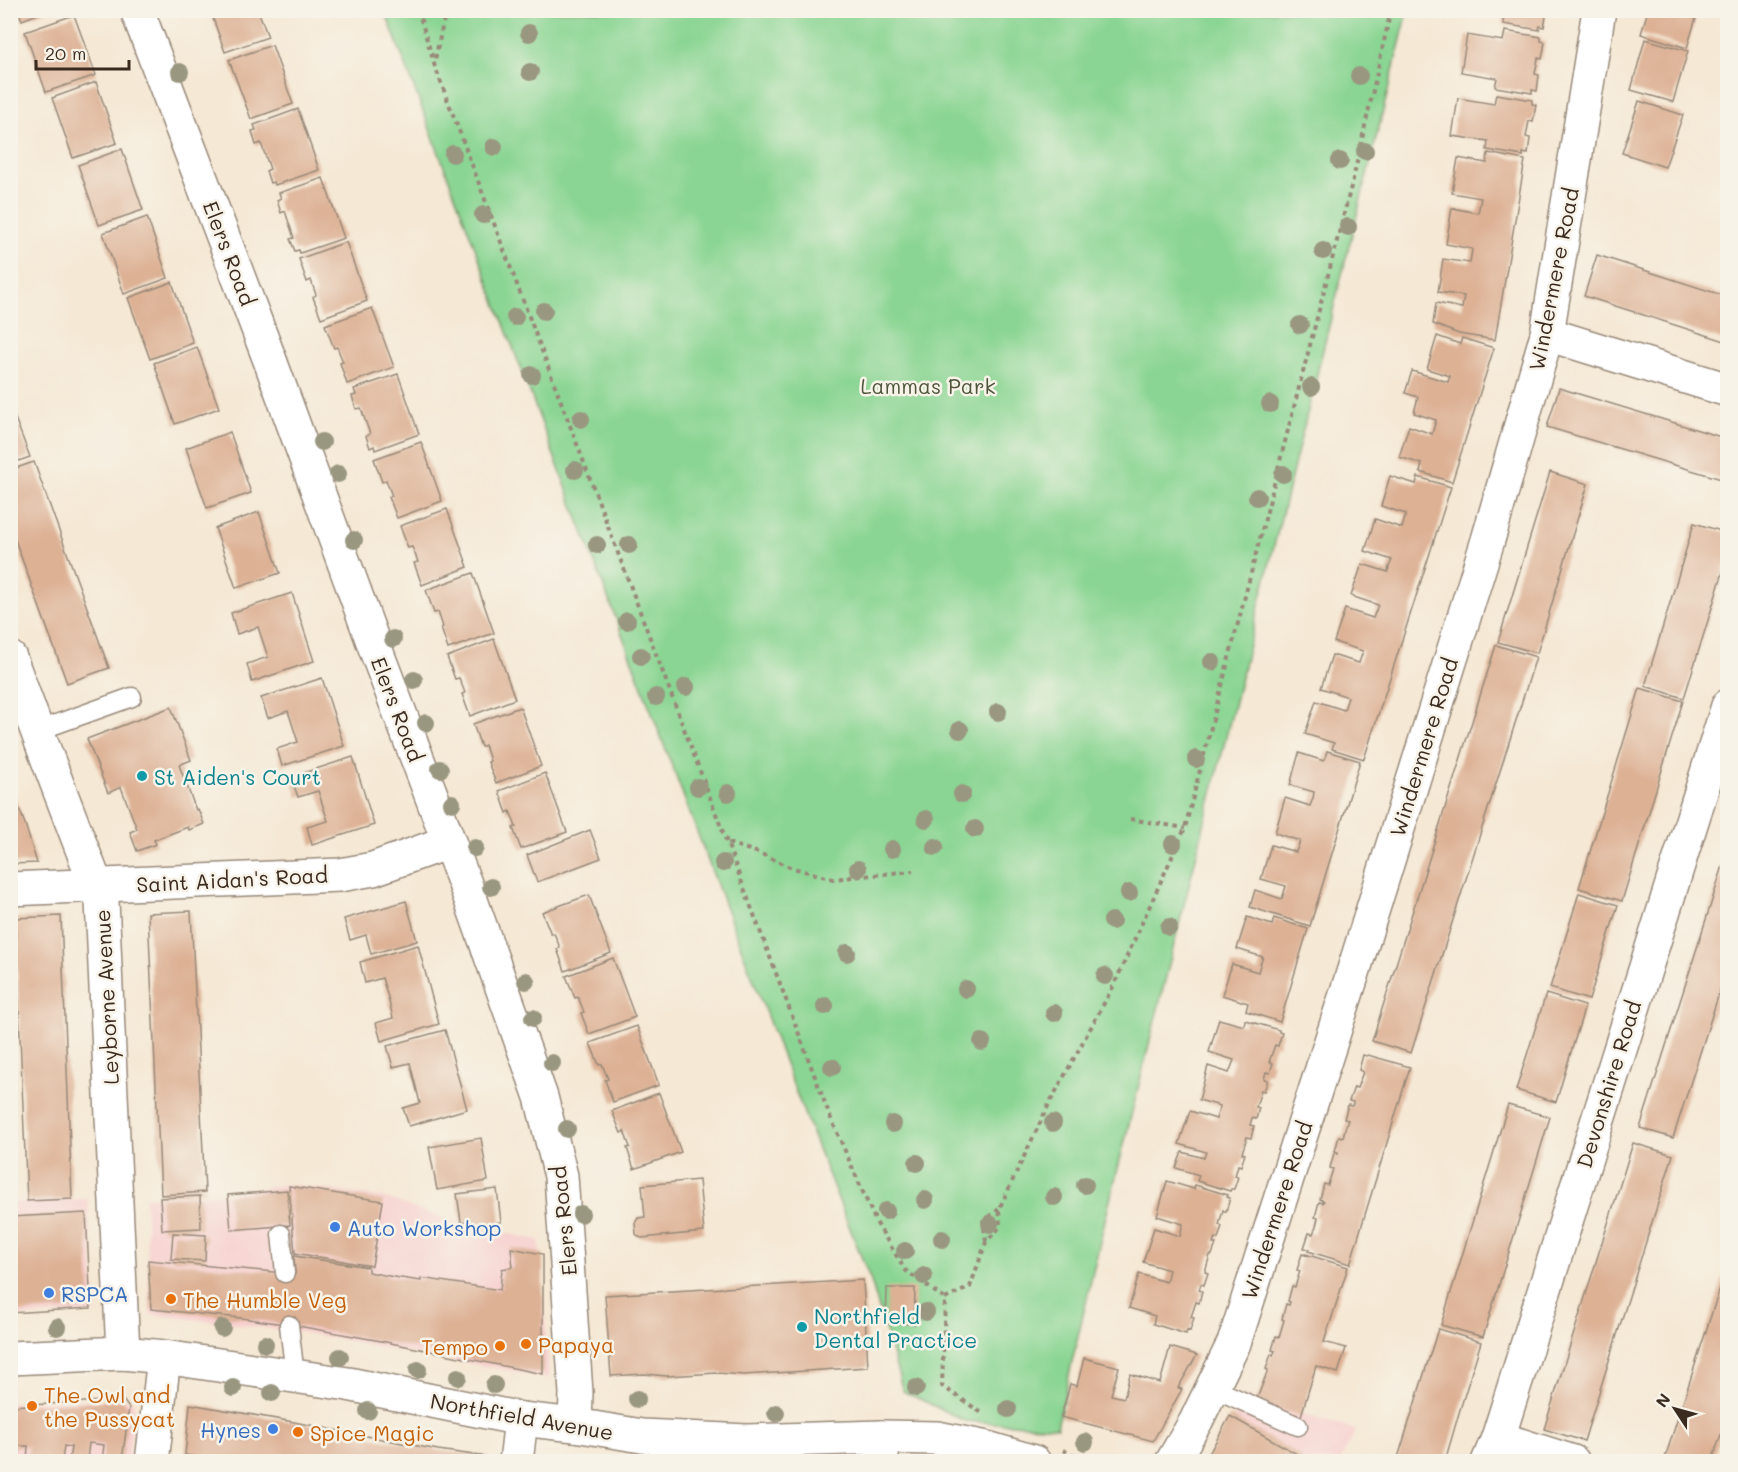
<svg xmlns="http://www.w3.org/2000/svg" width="1738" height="1472" font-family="Mali,sans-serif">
  <rect width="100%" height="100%" fill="#f7f3e8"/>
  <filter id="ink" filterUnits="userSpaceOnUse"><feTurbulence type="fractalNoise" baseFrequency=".0167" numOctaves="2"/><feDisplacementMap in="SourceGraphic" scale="12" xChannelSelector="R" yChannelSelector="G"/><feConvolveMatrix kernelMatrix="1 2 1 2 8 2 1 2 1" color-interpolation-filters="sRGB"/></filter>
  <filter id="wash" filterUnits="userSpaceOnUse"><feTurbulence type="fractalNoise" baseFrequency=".008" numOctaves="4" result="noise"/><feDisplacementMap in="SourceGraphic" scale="24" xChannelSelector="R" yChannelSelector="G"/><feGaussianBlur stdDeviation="1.35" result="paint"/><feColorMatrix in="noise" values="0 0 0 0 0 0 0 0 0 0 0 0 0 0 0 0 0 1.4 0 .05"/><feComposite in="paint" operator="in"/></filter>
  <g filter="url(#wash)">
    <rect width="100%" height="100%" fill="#f5e8d4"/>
    <g fill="#f7d0cf">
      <path d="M289,1184l96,14 71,25 83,17 10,138 -249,-46 -150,-18 -5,-117 81,-3z"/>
      <path d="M88,1199l8,113 -85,5 -1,-114z"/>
      <path d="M1245,1397l111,33 -16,31 -132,1z"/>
      <path d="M126,1399l8,4 -6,58h-117l-1,-58z"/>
    </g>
    <path fill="#8ad593" stroke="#628058" stroke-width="1.5" d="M385,11h1023l-302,1205 -49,211 -92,-6 -62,-30 -32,-110 -66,-165z"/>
    <g id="blocks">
      <g fill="#ddb194">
        <path d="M18,10h28v1l-24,9z"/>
        <path d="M210,10h48l10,27 -43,15z"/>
        <path d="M1488,10h54l5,1 -3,16 -4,-1 -1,4 -36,-6 1,-10 -16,-2z"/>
        <path d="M1648,10h24l24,8 -9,30 -46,-14z"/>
        <path d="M74,15l22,60 -50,17 -21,-60z"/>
        <path d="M1505,31l36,6v4l4,1 -3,17 -4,-1 -3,16 4,1 -2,16 -5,-1v3l-37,-6 2,-9 -36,-6 6,-37 36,6z"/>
        <path d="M1645,39l43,12 -15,51 -42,-12z"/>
        <path d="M272,45l21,59 -42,15 -22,-59z"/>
        <path d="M96,82l21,61 -44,15 -21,-60z"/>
        <path d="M1496,94l36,6v4l4,1 -3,17 -4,-1 -3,16 4,1 -2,16 -5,-1v3l-36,-6 1,-9 -36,-5 6,-38 36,6z"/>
        <path d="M1639,101l44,14 -18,52 -43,-14z"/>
        <path d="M298,109l21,61 -44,15 -1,-3 -4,1 -4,-12 4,-2 -9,-26 -5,2 -4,-14 4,-1 -2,-5z"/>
        <path d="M122,149l21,61 -44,15 -21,-60z"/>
        <path d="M1488,153l37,7 -30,180 -36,-6 -26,-10 3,-21 26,5 2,-12 -26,-4 5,-33 27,4 2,-14 -26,-5 6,-36 26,5 3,-15 -29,-5 6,-35 29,5z"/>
        <path d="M323,178l21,60 -44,15 -1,-3 -4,1 -5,-12 4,-1 -9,-27 -4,2 -4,-13 4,-2 -2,-5z"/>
        <path d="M147,217l21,61 -44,16 -21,-61z"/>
        <path d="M346,242l21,59 -46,17 -8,-21 3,-2 -5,-15 -4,2 -8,-23z"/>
        <path d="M1597,255l131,42v45l-144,-46z"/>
        <path d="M172,282l21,61 -43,16 -22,-61z"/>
        <path d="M372,308l22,59 -47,17 -7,-21 3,-1 -6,-15 -3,1 -9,-23z"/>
        <path d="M1437,336l23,8 2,-6 32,10 -42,134 -32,-10 2,-8 -23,-7 10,-31 23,8 4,-14 -22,-7 4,-16 -13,-4 7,-22 36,11 2,-6 -23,-7z"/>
        <path d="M197,347l22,61 -44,16 -21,-61z"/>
        <path d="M398,374l21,60 -44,16 -1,-4 -4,2 -4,-12 4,-2 -5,-14 -4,-12 -5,1 -4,-13 4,-1 -2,-6z"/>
        <path d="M1559,388l169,51v42l-181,-54z"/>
        <path d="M10,405l20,52 -20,7z"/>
        <path d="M230,432l21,61 -44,15 -21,-60z"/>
        <path d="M421,442l21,59 -45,17 -8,-21 3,-1 -6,-16 -4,2 -8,-23z"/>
        <path d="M34,462l75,206 -42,15 -57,-157v-56z"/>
        <path d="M1550,472l38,12 -51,169 -39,-11z"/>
        <path d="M1390,476l26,8 2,-7 33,10 -87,272 -32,-10 2,-6 -29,-9 11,-33 28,9 4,-13 -27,-9 11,-33 27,8 4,-12 -29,-9 11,-33 28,9 5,-13 -27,-9 11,-32 26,8 1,-5 3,-7 -27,-9 10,-32 27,9 4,-14 -25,-8z"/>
        <path d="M447,509l21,58 -46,18 -8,-22 4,-1 -3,-8 -3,-7 -4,1 -8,-22z"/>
        <path d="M259,512l21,61 -44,15 -21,-60z"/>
        <path d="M1694,523l34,10v23l-44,142 -39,-12z"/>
        <path d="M473,573l21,60 -46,16 -7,-21 2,-1 -5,-15 -4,1 -8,-23z"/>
        <path d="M292,593l22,68 -62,21 -5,-18 21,-7 -10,-30 -21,7 -6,-21z"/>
        <path d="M494,639l21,60 -45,17 -8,-22 3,-1 -3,-8 -3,-7 -4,1 -8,-22z"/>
        <path d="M1496,645l40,12 -125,396 -39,-12z"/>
        <path d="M322,678l22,68 -62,20 -5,-17 21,-7 -10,-31 -20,7 -7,-20z"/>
        <path d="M1640,688l43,13 -61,200 -43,-13z"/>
        <path d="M171,707l20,53 -12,5 17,45 2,-1 6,15 -15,6 -1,-3 -34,13 2,4 -19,7 -7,-19 7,-3 -16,-42 -13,6 -21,-54z"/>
        <path d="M520,707l21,59 -45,17 -8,-21 2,-1 -5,-16 -4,2 -8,-23z"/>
        <path d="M1327,751l33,10 -50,165 -60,-19 5,-17 27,9 4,-13 -25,-7 10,-34 25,7 4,-11 -25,-8 10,-35 25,8 3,-8 1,-6 -24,-7 9,-32 25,8z"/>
        <path d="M353,757l21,68 -62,20 -5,-18 21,-6 -10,-30 -20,6 -7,-20z"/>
        <path d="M545,773l22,59 -46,17 -8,-21 3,-1 -6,-16 -3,2 -8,-22z"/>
        <path d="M10,784l15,40 12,39 -27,1z"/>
        <path d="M590,830l11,28 -64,24 -10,-27z"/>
        <path d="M1727,853l1,112 -55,173 -33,-10z"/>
        <path d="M1579,893l39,12 -29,95 -39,-12z"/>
        <path d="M589,895l22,58 -46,18 -8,-22 3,-1 -6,-15 -3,1 -9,-22z"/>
        <path d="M406,901l11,40 -46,13 -5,-19 -16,5 -6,-21z"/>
        <path d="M191,911l14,281 -44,3 -13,-282z"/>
        <path d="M61,916l11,283 -45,2 -12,-283z"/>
        <path d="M1247,917l25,8 2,-7 34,11 -28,93 -34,-11 2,-8 -26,-8 10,-31 26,8 2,-7 3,-8 -26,-8z"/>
        <path d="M418,945l21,79 -58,17 -5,-18 17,-5 -5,-21 -6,-19 -17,5 -5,-21z"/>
        <path d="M613,958l22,59 -46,17 -8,-21 3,-1 -6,-15 -3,1 -9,-22z"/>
        <path d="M1546,994l39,12 -29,96 -40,-12z"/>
        <path d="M1219,1019l25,7 1,-6 34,10v2l3,1 -4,13 -3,-1 -6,17 4,1 -3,10 -4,-1 -2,7 4,1 -4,11 -3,-1 -5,17 3,1 -3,11 -4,-1 -2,7 4,1 -3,12 -4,-1 -5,16 3,1 -4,12 -3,-1 -3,11 3,1 -4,12h-3l-1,2 -33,-10 2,-6 -23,-7 6,-16 22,6 2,-6 -27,-8 11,-33 26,8 4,-13 -21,-6 9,-34 21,7 5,-13 -25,-8z"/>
        <path d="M637,1026l22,59 -46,17 -8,-22 3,-1 -6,-15 -3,1 -9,-22z"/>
        <path d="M445,1030l22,79 -58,17 -6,-18 17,-5 -10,-40 -17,4 -6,-21z"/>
        <path d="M1363,1055l4,1 1,-1 42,12 -60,197 -42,-13 1,-2 -5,-1 5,-15 4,1 3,-8 2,-8 -3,-1 4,-15 4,1 1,-2 -4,-2 4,-15 4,1 5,-16 -3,-1 4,-15 4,1v-2l-3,-1 4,-15 4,1 2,-8 3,-9 -4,-1 4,-14 4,1 1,-2v-2l-4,-1 5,-14 3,1 6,-16 -4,-2z"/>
        <path d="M659,1093l22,59 -47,17 -7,-21 3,-1 -6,-16 -3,2 -9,-22z"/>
        <path d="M1508,1105l42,12 -67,220 -42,-12z"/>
        <path d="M481,1138l7,43 -51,9 -8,-43z"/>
        <path d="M1633,1143l40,12 -89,286 -40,-12z"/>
        <path d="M699,1180l5,52 -63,6 -5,-4 -1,-11 3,-5 7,-1 -3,-32z"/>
        <path d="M1167,1181l27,8 1,-4 33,10 -1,2 3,1 -4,14 -3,-2 -4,15 3,1 -4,13 -3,-1 -2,6h3l-4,11h-2l-5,17 3,1 -4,12 -3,-1 -2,6 3,1 -3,12 -3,-1 -5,15 3,1 -4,13 -3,-1 -1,4 -33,-10 2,-8 -26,-8 10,-34 27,8 3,-12 -26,-8 11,-34 26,8 1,-5 2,-7 -26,-8z"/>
        <path d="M289,1186l94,15 -11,65 -77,-13z"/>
        <path d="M497,1189l4,33 -22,3 -18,-3 -4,-28z"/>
        <path d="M287,1190l3,35 -59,5 -3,-35z"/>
        <path d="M200,1196l1,32 -39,2 -2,-32z"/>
        <path d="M86,1213l5,95 -81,5v-96z"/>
        <path d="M173,1233l33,2 -1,26 -34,-2z"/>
        <path d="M511,1248l32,6v120l-162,-33 -83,-15 -57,-8 -90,-9 -3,-49 147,14 -1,-18 74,11v5l26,5 27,4v-3l79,12 2,-21 11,-2z"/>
        <path d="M1302,1254l3,1v-1l43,13 -24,75 22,6 -8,25 -22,-7 -15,50 -43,-13 -2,-2 12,-31 -2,-1 5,-15 2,1 2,-4 -3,-1 4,-14 3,1 5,-17 -2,-1 4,-15 3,1 1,-3 -2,-1 4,-15 3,1 5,-16 -3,-1z"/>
        <path d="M1727,1266l1,148 -16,47h-48z"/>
        <path d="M863,1280l5,87 -124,8 -27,-2 -50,3 -23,-2 -33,2 -6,-81z"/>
        <path d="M887,1288h28l-1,36 -28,-1z"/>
        <path d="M1438,1329l43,13 -22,71 -14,48h-48z"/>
        <path d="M1170,1347l27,8 -19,33 4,1 -29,52 -92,-24 9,-33 7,2 7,-28 35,9 -8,28 13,3 6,-24 30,9z"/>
        <path d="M123,1400l6,8 -7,53h-20l2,-16 -15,-2 -2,18h-18l2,-14 -7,-1 -2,15h-35l1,-15h-14l-1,15h-3v-55z"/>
        <path d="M190,1404l104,18 144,28 50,7 -1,4h-259l-43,-6z"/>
        <path d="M1230,1416l67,38 5,6 -1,1h-96z"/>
      </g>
    </g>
  </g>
  <g filter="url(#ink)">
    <use href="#blocks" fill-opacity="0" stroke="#988979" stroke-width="1.5"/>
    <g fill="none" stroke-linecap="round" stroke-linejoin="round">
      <defs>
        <g id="lane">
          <path d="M37,731l95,-34"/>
          <path d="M281,1234l4,39"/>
          <path d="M289,1325l6,51"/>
          <path d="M1213,1388l85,38"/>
        </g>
        <g id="street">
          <path d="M137,10l134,353 109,298 87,228 74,208 20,79 15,217 -1,32"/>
          <path d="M1547,334l181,56"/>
          <path d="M10,658l38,102 54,141 21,452"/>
          <path d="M10,889l330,-14 33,-6 75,-27"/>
          <path d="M1498,1438l75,24"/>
          <path d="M152,1462l12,-105"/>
          <path d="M516,1462l5,-43"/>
          <path d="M882,1462v-25"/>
          <path d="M1172,1462l24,-41 38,-78 118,-367 136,-436 59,-206 52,-324"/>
          <path d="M1488,1462l10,-24 230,-732"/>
        </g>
        <path id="secondary" d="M10,1358l113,-5 41,4 184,27 173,35 54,6 67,11 105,5 135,-4 55,1 50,10 47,14"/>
      </defs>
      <use href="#lane" stroke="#988979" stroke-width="21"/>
      <use href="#street" stroke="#988979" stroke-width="36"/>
      <use href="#secondary" stroke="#988979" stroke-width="36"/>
      <g stroke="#988979" stroke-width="4" stroke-dasharray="4.5 4.5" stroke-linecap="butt">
        <path d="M418,10l16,53"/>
        <path d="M446,10l-12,54 395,1050 47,108 29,48 40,29 -3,87 40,27"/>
        <path d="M1130,819l55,9"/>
        <path d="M728,843l31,10 31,14 43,12 80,-8"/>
        <path d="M986,1241l-3,-20 16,-12"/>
        <path d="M945,1299l25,-12 16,-45 14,-15 -1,-18 50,-105 65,-119 71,-157 169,-653 37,-165"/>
        <path d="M1063,1450l27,12"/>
      </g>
      <use href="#lane" stroke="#fff" stroke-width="18"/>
      <use href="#street" stroke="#fff" stroke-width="33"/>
      <use href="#secondary" stroke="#fff" stroke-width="33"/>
    </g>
    <g fill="#9a9780">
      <circle cx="529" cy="33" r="9"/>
      <circle cx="180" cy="72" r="9"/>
      <circle cx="530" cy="72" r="9"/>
      <circle cx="1359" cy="76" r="9"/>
      <circle cx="494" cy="147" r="9"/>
      <circle cx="1365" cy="151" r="9"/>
      <circle cx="453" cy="154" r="9"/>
      <circle cx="1340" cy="161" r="9"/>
      <circle cx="483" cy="215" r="9"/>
      <circle cx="1348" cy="227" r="9"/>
      <circle cx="1323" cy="251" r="9"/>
      <circle cx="544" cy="311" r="9"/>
      <circle cx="515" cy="317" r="9"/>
      <circle cx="1300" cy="325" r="9"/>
      <circle cx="532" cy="375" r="9"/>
      <circle cx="1311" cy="387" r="9"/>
      <circle cx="1270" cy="404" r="9"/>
      <circle cx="581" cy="419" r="9"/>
      <circle cx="322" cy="442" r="9"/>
      <circle cx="575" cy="470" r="9"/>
      <circle cx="338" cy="474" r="9"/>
      <circle cx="1283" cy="474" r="9"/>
      <circle cx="1257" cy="497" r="9"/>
      <circle cx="354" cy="540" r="9"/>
      <circle cx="597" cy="545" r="9"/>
      <circle cx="629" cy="545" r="9"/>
      <circle cx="627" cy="621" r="9"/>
      <circle cx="393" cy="639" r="9"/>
      <circle cx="641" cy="656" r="9"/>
      <circle cx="1212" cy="662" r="9"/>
      <circle cx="414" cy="680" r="9"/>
      <circle cx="686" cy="687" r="9"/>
      <circle cx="656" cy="697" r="9"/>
      <circle cx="998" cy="712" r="9"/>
      <circle cx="426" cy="723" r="9"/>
      <circle cx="960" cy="730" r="9"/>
      <circle cx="1196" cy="759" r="9"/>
      <circle cx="440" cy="769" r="9"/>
      <circle cx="698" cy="787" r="9"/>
      <circle cx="728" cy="793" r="9"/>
      <circle cx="962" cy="794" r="9"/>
      <circle cx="452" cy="803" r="9"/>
      <circle cx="926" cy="819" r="9"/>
      <circle cx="975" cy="829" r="9"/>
      <circle cx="1173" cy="844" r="9"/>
      <circle cx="935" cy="847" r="9"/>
      <circle cx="475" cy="848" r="9"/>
      <circle cx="892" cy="849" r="9"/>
      <circle cx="723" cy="863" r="9"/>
      <circle cx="858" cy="869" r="9"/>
      <circle cx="491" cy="887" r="9"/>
      <circle cx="1129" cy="893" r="9"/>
      <circle cx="1112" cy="921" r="9"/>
      <circle cx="1169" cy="927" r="9"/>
      <circle cx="847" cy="953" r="9"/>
      <circle cx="1105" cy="976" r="9"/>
      <circle cx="526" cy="981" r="9"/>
      <circle cx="966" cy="989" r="9"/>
      <circle cx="825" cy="1006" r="9"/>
      <circle cx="1054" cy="1013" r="9"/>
      <circle cx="533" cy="1018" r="9"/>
      <circle cx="982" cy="1042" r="9"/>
      <circle cx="552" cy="1063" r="9"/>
      <circle cx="832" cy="1067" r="9"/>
      <circle cx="1053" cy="1123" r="9"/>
      <circle cx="893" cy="1124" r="9"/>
      <circle cx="567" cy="1129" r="9"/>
      <circle cx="917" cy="1163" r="9"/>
      <circle cx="1085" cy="1185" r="9"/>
      <circle cx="1054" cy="1197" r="9"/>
      <circle cx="925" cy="1200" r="9"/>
      <circle cx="886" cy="1211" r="9"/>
      <circle cx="581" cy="1214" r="9"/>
      <circle cx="990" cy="1224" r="9"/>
      <circle cx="942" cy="1239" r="9"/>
      <circle cx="905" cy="1251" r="9"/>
      <circle cx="924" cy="1276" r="9"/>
      <circle cx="926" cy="1312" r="9"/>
      <circle cx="57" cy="1327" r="9"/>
      <circle cx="222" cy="1328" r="9"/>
      <circle cx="265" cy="1344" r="9"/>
      <circle cx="340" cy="1357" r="9"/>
      <circle cx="418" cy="1370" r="9"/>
      <circle cx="458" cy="1377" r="9"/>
      <circle cx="494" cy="1385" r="9"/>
      <circle cx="233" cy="1388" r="9"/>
      <circle cx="916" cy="1388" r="9"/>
      <circle cx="272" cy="1393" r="9"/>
      <circle cx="637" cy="1399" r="9"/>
      <circle cx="1008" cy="1409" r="9"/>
      <circle cx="368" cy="1411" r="9"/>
      <circle cx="776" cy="1413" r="9"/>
      <circle cx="1085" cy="1442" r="9"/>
    </g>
  </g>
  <g fill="#0f9aa8" stroke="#f7f3e8" stroke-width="2">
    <circle cx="142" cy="776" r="6"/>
    <circle cx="802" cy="1327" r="6"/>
  </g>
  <g fill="#3f7fe0" stroke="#f7f3e8" stroke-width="2">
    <circle cx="335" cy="1227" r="6"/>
    <circle cx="49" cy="1293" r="6"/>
    <circle cx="273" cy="1429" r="6"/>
  </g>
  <g fill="#e8710a" stroke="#f7f3e8" stroke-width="2">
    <circle cx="171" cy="1299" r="6"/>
    <circle cx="526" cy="1344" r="6"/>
    <circle cx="500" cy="1346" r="6"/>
    <circle cx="32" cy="1406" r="6"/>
    <circle cx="298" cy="1432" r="6"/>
  </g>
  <g text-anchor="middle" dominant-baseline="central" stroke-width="5" stroke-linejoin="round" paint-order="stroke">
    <g font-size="21" fill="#3b2a1e" stroke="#f7f3e8">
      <text transform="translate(230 253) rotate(69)">Elers Road</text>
      <text transform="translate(1553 279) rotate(-79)">Windermere Road</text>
      <text transform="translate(398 709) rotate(69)">Elers Road</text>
      <text transform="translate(1423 747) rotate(-73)">Windermere Road</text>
      <text transform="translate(232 879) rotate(-3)">Saint Aidan's Road</text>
      <text transform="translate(106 997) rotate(-93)">Leyborne Avenue</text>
      <text transform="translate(1608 1084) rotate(-73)">Devonshire Road</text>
      <text transform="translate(1276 1210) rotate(-72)">Windermere Road</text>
      <text transform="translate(563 1221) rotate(-96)">Elers Road</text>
      <text transform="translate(522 1416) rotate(10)">Northfield Avenue</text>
    </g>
    <g font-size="21" fill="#4f553b" stroke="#f7f3e8">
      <text x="928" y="385">Lammas Park</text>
    </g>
    <g font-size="21" fill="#0d838f" stroke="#f7f3e8" text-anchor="start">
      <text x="154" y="776">St Aiden's Court</text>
      <text x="814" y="1315">Northfield<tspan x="814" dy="24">Dental Practice</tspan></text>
    </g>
    <g font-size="21" fill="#366cbe" stroke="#f7f3e8" text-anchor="start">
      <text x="347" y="1227">Auto Workshop</text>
      <text x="61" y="1293">RSPCA</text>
      <text x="261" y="1429" text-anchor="end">Hynes</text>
    </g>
    <g font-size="21" fill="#c56008" stroke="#f7f3e8" text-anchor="start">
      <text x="183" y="1299">The Humble Veg</text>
      <text x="538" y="1344">Papaya</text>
      <text x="488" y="1346" text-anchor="end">Tempo</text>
      <text x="44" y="1394">The Owl and<tspan x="44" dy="24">the Pussycat</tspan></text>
      <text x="310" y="1432">Spice Magic</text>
    </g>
  </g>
  <rect width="1738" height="1472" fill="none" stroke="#f7f3e8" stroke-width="36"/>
  <g transform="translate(1675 1409) rotate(306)" stroke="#f7f3e8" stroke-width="4.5" paint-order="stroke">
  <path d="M0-4.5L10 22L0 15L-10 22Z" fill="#3b2a1e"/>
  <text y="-9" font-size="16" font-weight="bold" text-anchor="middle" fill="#3b2a1e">N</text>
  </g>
  <path d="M36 60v9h93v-9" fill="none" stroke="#3b2a1e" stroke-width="3"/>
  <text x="45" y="60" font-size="18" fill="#3b2a1e" stroke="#f7f3e8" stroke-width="4.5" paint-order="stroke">20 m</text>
</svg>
